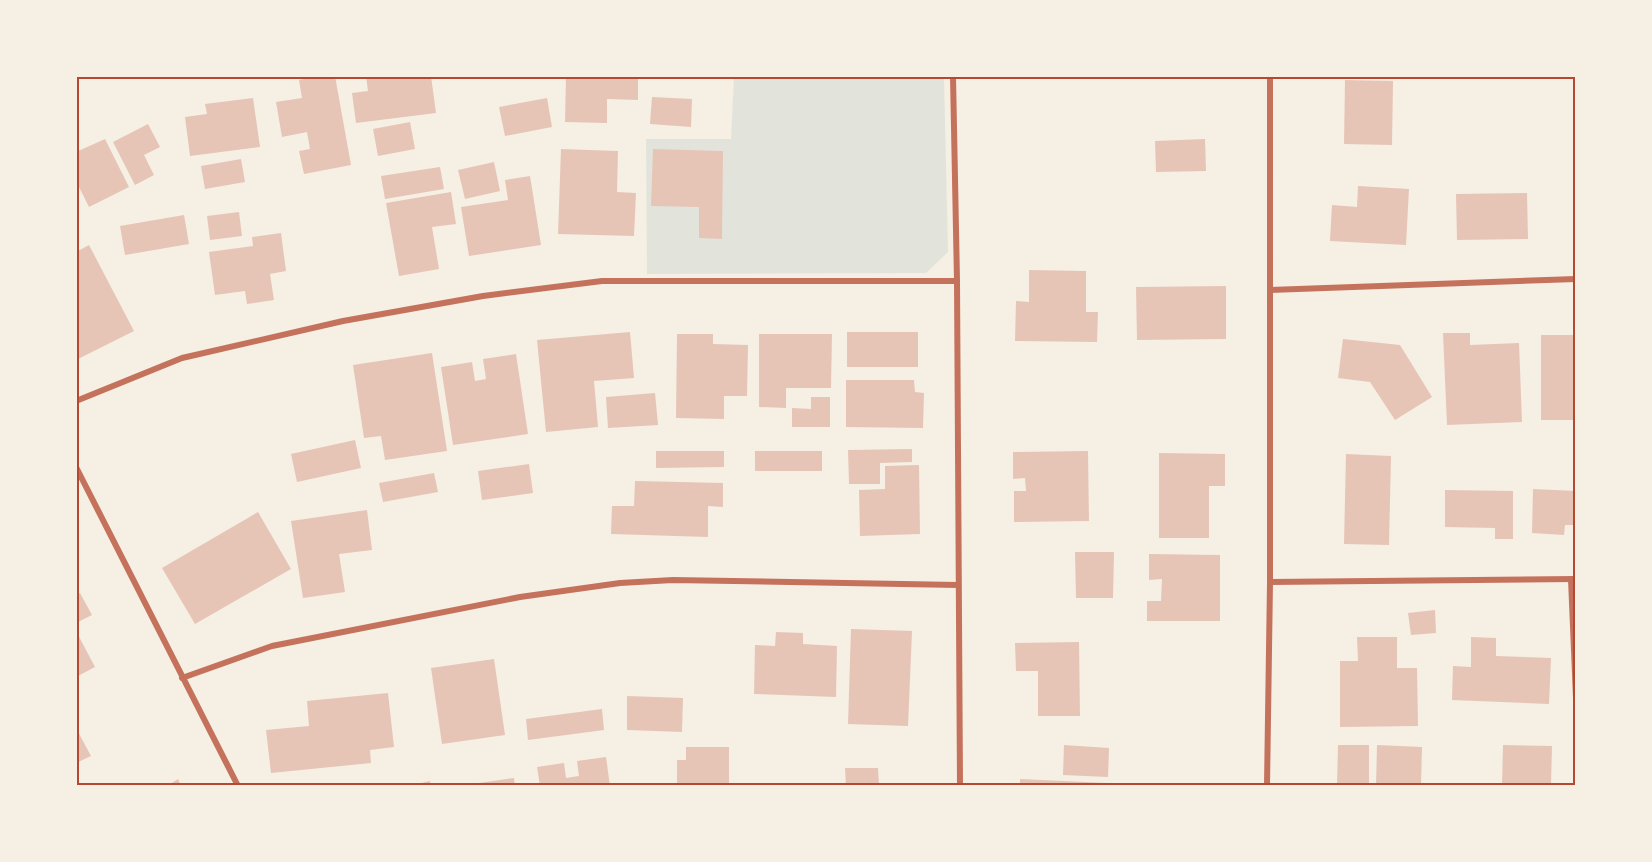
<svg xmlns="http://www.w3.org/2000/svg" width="1652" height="862" font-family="'DejaVu Sans',sans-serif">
  <rect width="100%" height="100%" fill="#f6efe4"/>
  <path fill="#e2e4dc" d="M734,77h210l4,175 -22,21 -279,1 -1,-135h85z"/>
  <g fill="#e6c5b7">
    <path d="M320,76h15l16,89 -47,9 -5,-23 11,-2 -3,-17 -25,5 -6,-35 26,-4 -3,-18z"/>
    <path d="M366,76h65l5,37 -80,10 -4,-30 16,-2z"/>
    <path d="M566,76h72v24l-31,-1v24l-42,-1z"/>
    <path d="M1345,80l48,1 -1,64 -48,-1z"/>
    <path d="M652,97l40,2 -1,28 -41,-3z"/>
    <path d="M253,98l7,49 -70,9 -5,-39 22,-3 -2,-10z"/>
    <path d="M547,98l5,29 -47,9 -6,-29z"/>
    <path d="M410,122l5,27 -37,7 -5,-27z"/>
    <path d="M148,124l12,23 -16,8 10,20 -19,10 -22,-43z"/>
    <path d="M105,139l24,48 -40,20 -13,-26v-29z"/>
    <path d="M1205,139l1,32 -50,1 -1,-31z"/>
    <path d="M561,149l57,2 -1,41 19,1 -2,43 -76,-2z"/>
    <path d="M653,149l70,2 -1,88 -23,-1v-31l-48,-1z"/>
    <path d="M241,159l4,23 -40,7 -4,-23z"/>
    <path d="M494,162l6,29 -35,8 -7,-29z"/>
    <path d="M440,167l4,22 -59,10 -4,-23z"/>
    <path d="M530,176l11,69 -72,11 -8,-49 47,-7 -3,-20z"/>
    <path d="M1358,186l51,3 -3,56 -76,-4 2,-36 25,2z"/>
    <path d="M451,192l5,32 -24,3 7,42 -40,7 -13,-73z"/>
    <path d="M1527,193l1,46 -71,1 -1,-46z"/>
    <path d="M239,212l3,24 -32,4 -3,-24z"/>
    <path d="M184,215l5,29 -64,11 -5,-29z"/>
    <path d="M281,233l5,38 -16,3 4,26 -27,4 -2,-13 -30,4 -6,-43 44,-6 -1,-9z"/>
    <path d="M89,245l45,86 -58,29v-108z"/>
    <path d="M1029,270l57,1v41h12l-1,30 -82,-1 1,-40 13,1z"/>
    <path d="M1226,286v53l-89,1 -1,-53z"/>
    <path d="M630,332l4,46 -40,3 4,46 -52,5 -9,-92z"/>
    <rect x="847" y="332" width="71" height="35"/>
    <path d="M1443,333h27v12l49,-2 3,79 -75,3z"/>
    <path d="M677,334h36v10l35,1 -1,51h-23v23l-48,-1z"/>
    <path d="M759,334h73l-1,54h-45v20l-27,-1z"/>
    <rect x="1541" y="335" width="35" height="85"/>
    <path d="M1343,339l57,6 32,52 -37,23 -25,-38 -32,-4z"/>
    <path d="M432,353l15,98 -62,9 -4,-24 -17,2 -11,-73z"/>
    <path d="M516,354l12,80 -75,11 -12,-78 31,-5 3,19 11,-2 -3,-20z"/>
    <path d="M846,380h68l1,12 9,1 -1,35 -77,-1z"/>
    <path d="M655,393l3,32 -50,3 -2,-31z"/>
    <path d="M811,397h19v30h-38v-19l19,1z"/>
    <path d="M355,440l6,28 -64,14 -6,-28z"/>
    <path d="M912,449v13l-32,1v21h-31l-1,-34z"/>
    <path d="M656,451h68v16l-68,1z"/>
    <rect x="755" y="451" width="67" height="20"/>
    <path d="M1088,451l1,70 -75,1v-31h12l-1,-13 -12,1v-27z"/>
    <path d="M1159,453l66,1v32h-16v52h-50z"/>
    <path d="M1346,454l45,2 -2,89 -45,-1z"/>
    <path d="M529,464l4,29 -51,7 -4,-29z"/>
    <path d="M919,465l1,69 -60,2 -1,-46 26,-1v-23z"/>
    <path d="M434,473l4,19 -55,10 -4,-19z"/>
    <path d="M635,481l88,2v24l-15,-1v31l-97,-3 1,-28h22z"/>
    <path d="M1533,489l43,2v34h-11l-1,10 -32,-2z"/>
    <path d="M1445,490l68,1v48h-18v-11l-50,-1z"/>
    <path d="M367,510l5,40 -33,4 6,38 -42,6 -12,-77z"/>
    <path d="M258,512l33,57 -96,55 -33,-56z"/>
    <path d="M1075,552h39l-1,46h-37z"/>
    <path d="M1149,554l71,1v66h-73v-20h14l1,-22 -13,1z"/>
    <path d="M80,593l12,22 -16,8v-28z"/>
    <path d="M1435,610l1,23 -25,2 -3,-22z"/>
    <path d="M851,629l61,2 -4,95 -60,-2z"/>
    <path d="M76,631l19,36 -19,10z"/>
    <path d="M776,632l27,1v11l34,2 -1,51 -82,-3 1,-49 20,1z"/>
    <path d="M1357,637h40v31h20l1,58 -78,1v-66h18z"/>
    <path d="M1471,637l25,1v18l55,2 -2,46 -97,-4 1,-34 18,1z"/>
    <path d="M1079,642l1,74h-42v-45h-22l-1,-28z"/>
    <path d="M494,659l11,76 -63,9 -11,-76z"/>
    <path d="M388,693l6,54 -24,3 1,13 -100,10 -5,-43 43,-4 -2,-25z"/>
    <path d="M627,696l56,2 -1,34 -55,-2z"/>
    <path d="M602,709l2,21 -76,10 -2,-21z"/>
    <path d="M76,728l15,28 -15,7z"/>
    <path d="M1064,745l45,3 -1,29 -45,-2z"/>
    <path d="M1338,745h31v41h-32z"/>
    <path d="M1377,745l45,2 -1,39h-45z"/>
    <path d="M1503,745l49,1 -1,38 -49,2z"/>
    <path d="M686,747h43v39h-52v-26h9z"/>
    <path d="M606,757l4,29h-70l-3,-19 27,-4 2,15 13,-2 -2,-15z"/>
    <path d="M845,768h33l1,18h-33z"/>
    <path d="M514,778l1,8h-43v-2z"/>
    <path d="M178,779l3,7h-14z"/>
    <path d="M1020,779l87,4v3h-87z"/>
    <path d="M430,781l1,5h-18v-1z"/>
  </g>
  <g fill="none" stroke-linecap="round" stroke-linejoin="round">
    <g stroke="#c5725c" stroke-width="6">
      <path d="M953,76l4,205 3,505"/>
      <path d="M1270,290l306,-11"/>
      <path d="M76,401l106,-43 161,-37 140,-25 119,-15h355"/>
      <path d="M76,467l162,319"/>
      <path d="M1571,579l5,119"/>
      <path d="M1270,582l306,-3"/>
      <path d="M182,678l90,-32 248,-49 100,-14 53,-3 285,5"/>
      <path d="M1267,786l3,-204v-506"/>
    </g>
  </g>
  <rect width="1652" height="862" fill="none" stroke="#f6efe4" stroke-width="156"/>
  <rect x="78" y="78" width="1496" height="706" fill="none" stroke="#b5482f" stroke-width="2"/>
</svg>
